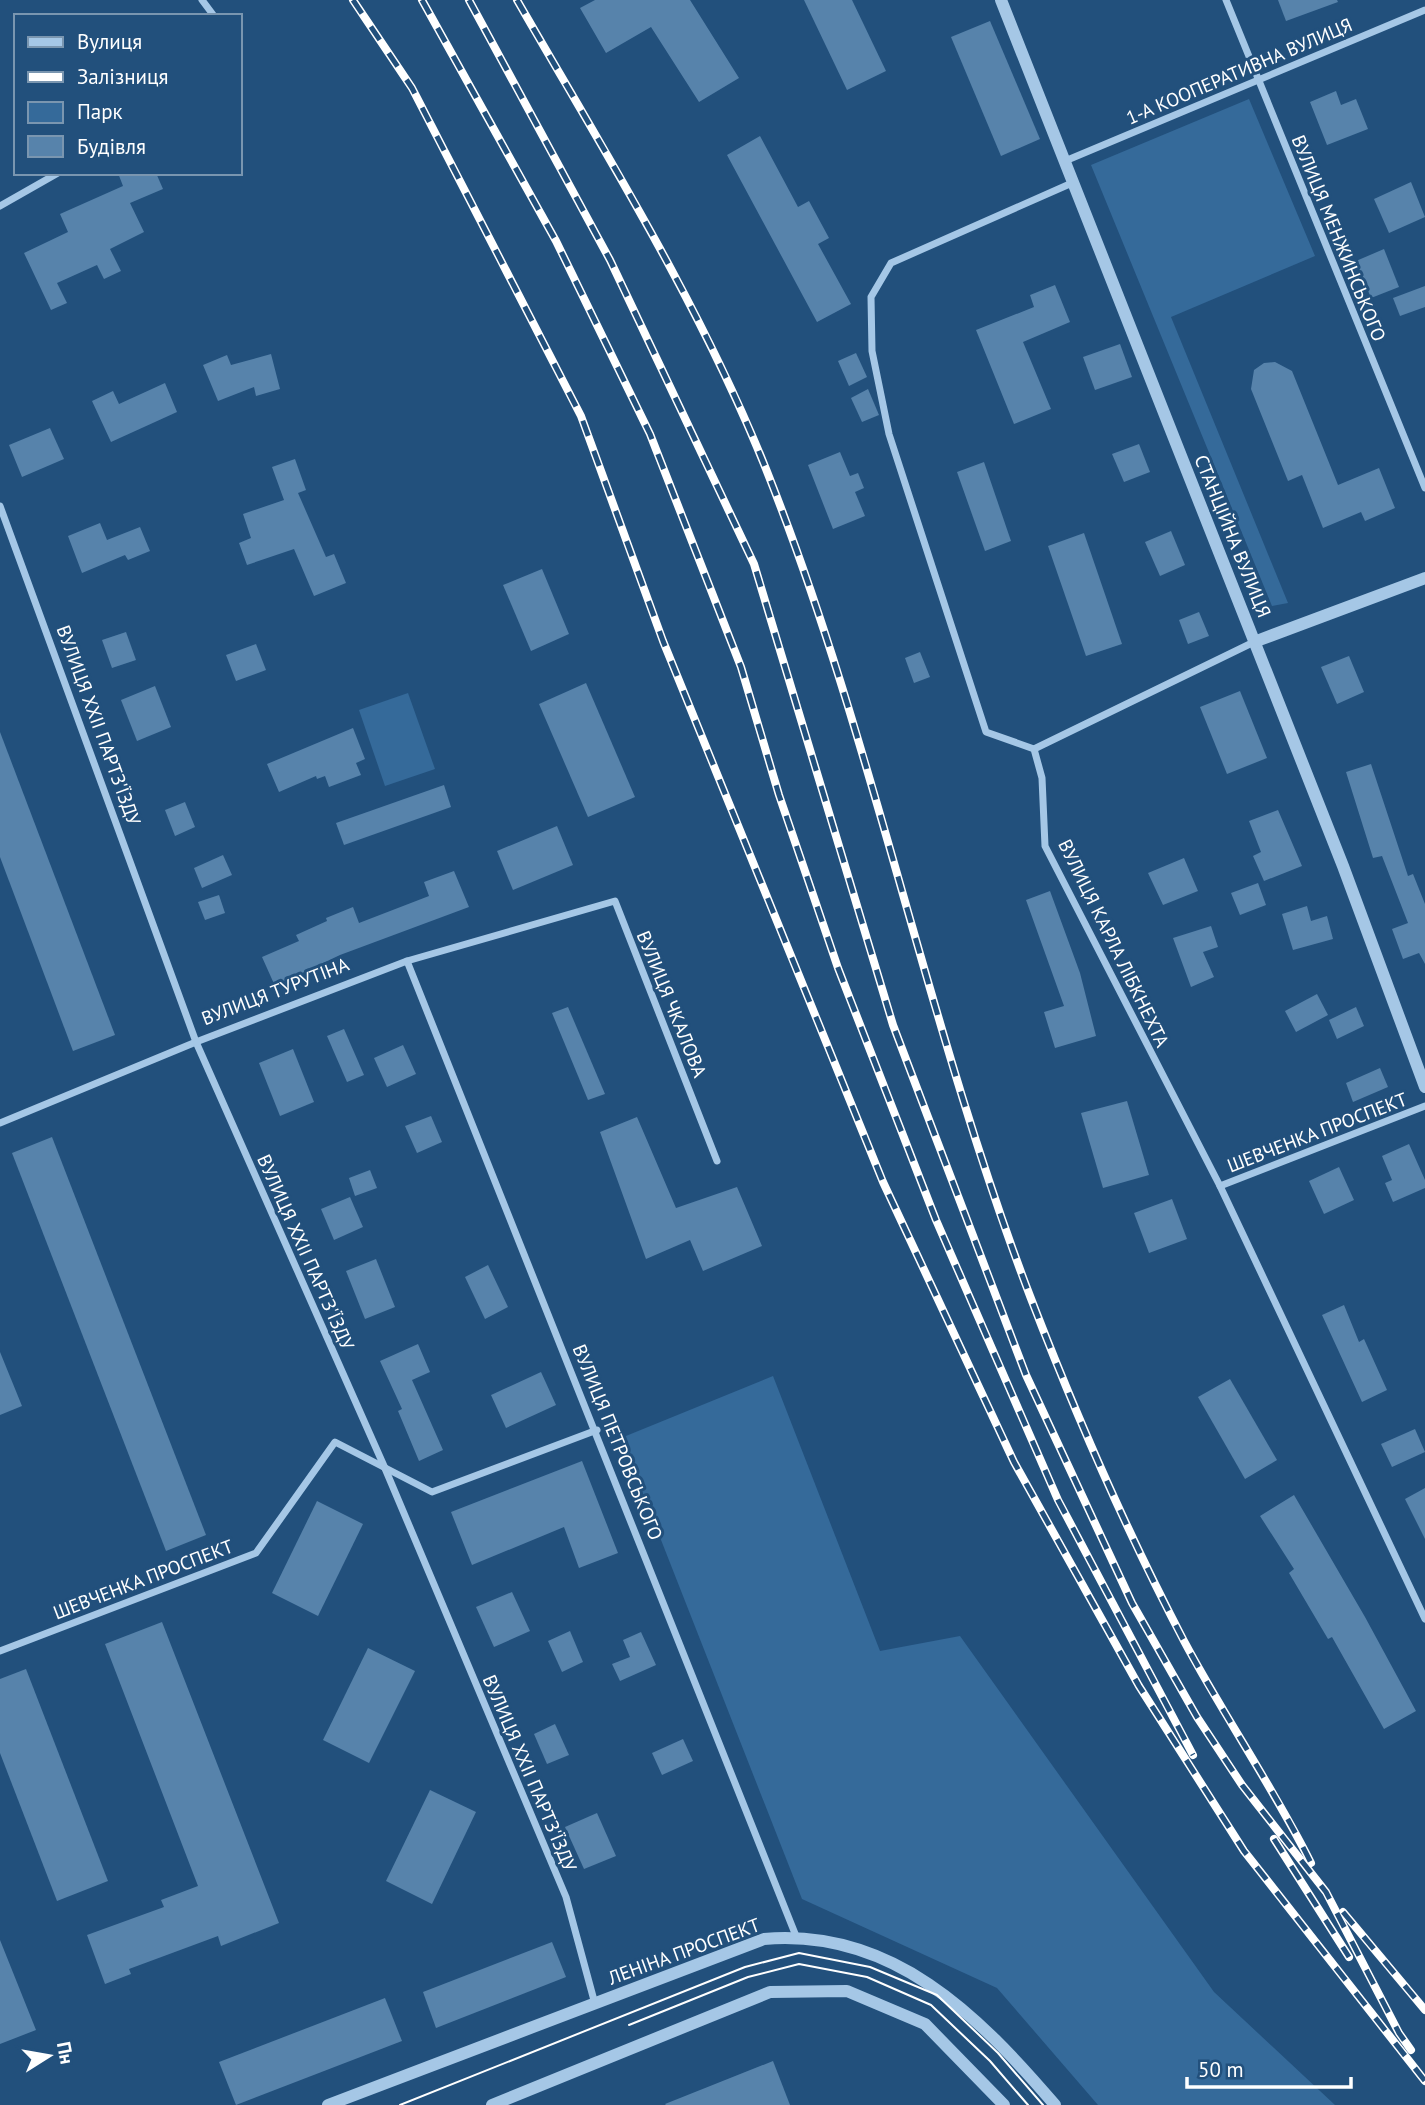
<svg xmlns="http://www.w3.org/2000/svg" width="1425" height="2105" font-family="'PT Sans',sans-serif">
  <rect width="100%" height="100%" fill="#22507c"/>
  <g fill="#356a9a">
    <path d="M1249,99l66,157 -144,61 117,286 -16,3 -181,-441z"/>
    <path d="M408,693l27,76 -50,17 -26,-76z"/>
    <path d="M773,1376l107,275 80,-15 254,356 121,113h-237l-101,-117 -195,-89 -181,-461z"/>
  </g>
  <g fill="#5783ab">
    <path d="M595,0h95l49,78 -40,24 -48,-75 -45,26 -26,-45z"/>
    <path d="M804,0h48l34,71 -39,19z"/>
    <path d="M1278,0h59l1,2 -52,19z"/>
    <path d="M990,21l50,118 -39,17 -50,-119z"/>
    <path d="M1336,91l5,14 15,-6 12,30 -41,16 -17,-43z"/>
    <path d="M760,136l38,71 11,-6 20,37 -11,6 33,60 -34,18 -90,-167z"/>
    <path d="M118,173h38l7,16 -33,14 14,29 -34,17 11,22 -17,8 -7,-14 -40,18 10,20 -16,7 -27,-57 44,-21 -8,-18 63,-28z"/>
    <path d="M1411,182l14,35 -36,16 -15,-34z"/>
    <path d="M1384,249l15,38 -28,11 -15,-37z"/>
    <path d="M1055,285l15,37 -47,20 28,67 -37,15 -38,-94 58,-23 -4,-12z"/>
    <path d="M1425,286v21l-25,9 -7,-18z"/>
    <path d="M1120,344l12,33 -37,13 -12,-33z"/>
    <path d="M856,353l11,24 -18,9 -11,-25z"/>
    <path d="M271,354l9,35 -24,7 -2,-9 -36,14 -15,-36 24,-10 4,10z"/>
    <path d="M1275,362l17,9 46,114 41,-17 16,40 -30,13 -4,-9 -38,16 -21,-53 -14,6 -37,-92 3,-19 10,-7z"/>
    <path d="M165,383l12,29 -66,30 -19,-41 21,-10 6,13z"/>
    <path d="M868,389l11,26 -17,7 -11,-24z"/>
    <path d="M50,428l14,31 -42,18 -13,-32z"/>
    <path d="M1139,444l11,28 -26,10 -12,-28z"/>
    <path d="M840,452l10,24 8,-3 6,15 -9,4 10,24 -32,13 -25,-64z"/>
    <path d="M295,459l11,31 -8,3 28,64 8,-3 12,29 -32,13 -20,-47 -47,16 -8,-22 12,-5 -8,-24 41,-14 -12,-33z"/>
    <path d="M984,462l27,79 -26,10 -28,-79z"/>
    <path d="M100,523l7,17 33,-13 10,24 -22,9 -3,-5 -43,18 -14,-37z"/>
    <path d="M1171,531l14,34 -25,11 -15,-34z"/>
    <path d="M1084,533l38,111 -36,12 -38,-110z"/>
    <path d="M542,569l27,65 -38,17 -28,-66z"/>
    <path d="M1199,612l10,24 -21,8 -9,-24z"/>
    <path d="M126,632l10,28 -24,8 -10,-28z"/>
    <path d="M256,644l10,26 -30,11 -10,-26z"/>
    <path d="M920,652l10,25 -16,6 -9,-25z"/>
    <path d="M1349,656l15,36 -27,12 -16,-37z"/>
    <path d="M586,683l49,114 -47,20 -49,-113z"/>
    <path d="M155,686l16,41 -34,14 -16,-41z"/>
    <path d="M1240,691l27,67 -40,16 -27,-67z"/>
    <path d="M353,728l12,31 -9,4 5,12 -32,12 -4,-11 -8,3 -1,-3 -37,16 -12,-28z"/>
    <path d="M0,732l115,303 -42,16 -73,-194z"/>
    <path d="M1371,764l37,112 5,-2 12,30v60l-6,-11 -16,6 -11,-30 16,-6 -26,-67 -9,2 -27,-86z"/>
    <path d="M444,785l7,22 -107,38 -8,-22z"/>
    <path d="M185,802l10,25 -20,9 -10,-26z"/>
    <path d="M1278,810l24,56 -38,15 -11,-25 8,-4 -12,-31z"/>
    <path d="M557,826l16,39 -60,25 -16,-39z"/>
    <path d="M223,855l9,20 -30,13 -8,-20z"/>
    <path d="M1184,858l14,33 -35,14 -15,-32z"/>
    <path d="M454,871l15,36 -129,48 -65,31 -13,-29 37,-16 -3,-6 31,-14 -1,-3 27,-11 6,16 70,-27 -5,-14z"/>
    <path d="M1258,883l8,22 -26,10 -9,-22z"/>
    <path d="M1050,891l30,82 16,63 -41,12 -11,-36 20,-6 -38,-106z"/>
    <path d="M219,895l6,18 -20,7 -7,-18z"/>
    <path d="M1307,906l4,15 16,-5 6,23 -40,11 -11,-36z"/>
    <path d="M1211,926l7,21 -15,5 11,25 -23,10 -18,-49z"/>
    <path d="M1317,994l11,21 -32,17 -11,-21z"/>
    <path d="M568,1007l37,87 -17,6 -36,-87z"/>
    <path d="M1356,1007l8,19 -27,13 -8,-19z"/>
    <path d="M344,1029l20,46 -17,7 -20,-46z"/>
    <path d="M403,1045l13,29 -29,13 -13,-29z"/>
    <path d="M293,1049l21,53 -34,14 -21,-53z"/>
    <path d="M1380,1068l8,19 -35,15 -7,-19z"/>
    <path d="M1127,1101l22,74 -46,13 -22,-75z"/>
    <path d="M431,1116l11,26 -25,11 -12,-27z"/>
    <path d="M637,1117l39,91 61,-21 25,59 -59,25 -13,-31 -44,19 -46,-127z"/>
    <path d="M52,1137l154,398 -40,16 -154,-398z"/>
    <path d="M1409,1144l16,36v8l-32,14 -8,-19 7,-3 -10,-24z"/>
    <path d="M1339,1167l15,33 -30,14 -15,-33z"/>
    <path d="M370,1170l7,18 -22,8 -6,-18z"/>
    <path d="M350,1197l13,30 -29,13 -13,-31z"/>
    <path d="M1172,1199l15,40 -38,14 -15,-40z"/>
    <path d="M376,1259l19,48 -30,12 -19,-48z"/>
    <path d="M488,1265l20,42 -23,12 -20,-42z"/>
    <path d="M1344,1305l15,37 5,-3 23,51 -25,12 -40,-87z"/>
    <path d="M418,1344l12,28 -18,8 31,70 -24,11 -21,-50 4,-2 -22,-48z"/>
    <path d="M0,1352l22,54 -22,9z"/>
    <path d="M541,1372l15,33 -50,23 -15,-33z"/>
    <path d="M1230,1379l47,81 -32,19 -47,-82z"/>
    <path d="M1415,1429l10,23 -33,15 -11,-23z"/>
    <path d="M582,1461l36,92 -39,15 -15,-41 -92,38 -21,-53z"/>
    <path d="M1425,1488v51l-20,-40z"/>
    <path d="M1294,1495l71,122 51,94 -32,18 -52,-92 -4,2 -39,-66 5,-4 -34,-53z"/>
    <path d="M317,1501l46,23 -45,92 -46,-23z"/>
    <path d="M512,1592l18,39 -36,16 -18,-40z"/>
    <path d="M162,1622l117,301 -58,23 -3,-10 -89,33 2,5 -26,10 -18,-49 77,-28 -3,-7 37,-14 -93,-242z"/>
    <path d="M570,1631l13,31 -21,10 -14,-31z"/>
    <path d="M641,1632l15,33 -36,16 -8,-17 18,-7 -7,-17z"/>
    <path d="M368,1648l47,23 -46,92 -46,-23z"/>
    <path d="M26,1669l82,212 -51,20 -57,-148v-74z"/>
    <path d="M555,1724l14,31 -22,9 -13,-30z"/>
    <path d="M683,1739l10,22 -31,14 -10,-22z"/>
    <path d="M430,1790l46,22 -44,92 -46,-23z"/>
    <path d="M597,1813l19,43 -32,13 -19,-42z"/>
    <path d="M0,1940l36,90 -36,14z"/>
    <path d="M552,1942l14,35 -130,51 -13,-36z"/>
    <path d="M385,1998l17,43 -166,64 -17,-43z"/>
    <path d="M773,2061l17,44h-124l-1,-1z"/>
  </g>
  <g fill="none" stroke-linecap="round" stroke-linejoin="round">
    <g stroke="#a5c7e6" stroke-width="7">
      <path d="M202,0l12,16"/>
      <path d="M1226,0l199,488"/>
      <path d="M1065,161l360,-151"/>
      <path d="M1072,183l-181,80 -20,34 1,54 17,83 97,298 48,17 8,29 3,68 175,340 205,433"/>
      <path d="M0,206l58,-33"/>
      <path d="M0,506l196,536 188,424 182,431 29,107"/>
      <path d="M1034,749l220,-107"/>
      <path d="M407,961l389,975"/>
      <path d="M0,1123l196,-81 211,-81 208,-60 102,260"/>
      <path d="M1220,1186l205,-80"/>
      <path d="M0,1651l256,-98 79,-111 97,50 165,-62"/>
    </g>
    <g stroke="#a5c7e6" stroke-width="12">
      <path d="M1001,0l342,866 82,221"/>
      <path d="M1254,642l171,-64"/>
      <path d="M328,2105l436,-166c128,-11 214,76 291,166"/>
      <path d="M492,2105l278,-113 77,-1 78,33 79,81"/>
    </g>
    <g stroke="#fff" stroke-width="2">
      <path d="M629,2025l119,-48 51,-13 68,13 64,28 59,56 38,44"/>
      <path d="M400,2105l345,-138 54,-14 71,14 67,28 61,58 45,52"/>
    </g>
    <defs>
      <g id="rail">
        <path d="M353,0l59,88 169,328 82,225 220,541 131,280 125,224 105,165 181,230"/>
        <path d="M422,0l134,241 94,193 91,233 38,128 59,173 98,252 122,280 135,255"/>
        <path d="M469,0l141,260 144,304 139,461 133,350 106,228 65,114 45,68 84,107 73,141 12,17"/>
        <path d="M517,0c88,153 183,304 249,469 107,269 161,557 264,827 45,117 96,234 154,345 40,75 89,146 127,222"/>
        <path d="M1274,1839l75,118"/>
        <path d="M1343,1912l82,98"/>
      </g>
    </defs>
    <use href="#rail" stroke="#fff" stroke-width="8"/>
    <use href="#rail" stroke="#22507c" stroke-width="5" stroke-dasharray="16" stroke-linecap="butt"/>
  </g>
  <g text-anchor="middle" dominant-baseline="central" stroke-width="6" stroke-linejoin="round" paint-order="stroke">
    <g font-size="19" fill="#fff" stroke="#22507c">
      <text transform="translate(1239 71) rotate(-23)">1-А КООПЕРАТИВНА ВУЛИЦЯ</text>
      <text transform="translate(1339 238) rotate(68)">ВУЛИЦЯ МЕНЖИНСЬКОГО</text>
      <text transform="translate(1233 536) rotate(68)">СТАНЦІЙНА ВУЛИЦЯ</text>
      <text transform="translate(99 725) rotate(70)">ВУЛИЦЯ XXII ПАРТЗ'ЇЗДУ</text>
      <text transform="translate(1114 943) rotate(64)">ВУЛИЦЯ КАРЛА ЛІБКНЕХТА</text>
      <text transform="translate(275 991) rotate(-21)">ВУЛИЦЯ ТУРУТІНА</text>
      <text transform="translate(672 1004) rotate(68)">ВУЛИЦЯ ЧКАЛОВА</text>
      <text transform="translate(1317 1132) rotate(-21)">ШЕВЧЕНКА ПРОСПЕКТ</text>
      <text transform="translate(306 1252) rotate(66)">ВУЛИЦЯ XXII ПАРТЗ'ЇЗДУ</text>
      <text transform="translate(618 1442) rotate(68)">ВУЛИЦЯ ПЕТРОВСЬКОГО</text>
      <text transform="translate(143 1579) rotate(-21)">ШЕВЧЕНКА ПРОСПЕКТ</text>
      <text transform="translate(530 1773) rotate(67)">ВУЛИЦЯ XXII ПАРТЗ'ЇЗДУ</text>
      <text transform="translate(684 1951) rotate(-20)">ЛЕНІНА ПРОСПЕКТ</text>
    </g>
  </g>
  <rect x="14" y="14" width="228" height="161" fill="#22507c" stroke="#7a96b0" stroke-width="2"/>
  <rect x="28" y="37" width="35" height="10" fill="#a5c7e6" stroke="#7a96b0" stroke-width="2"/>
  <text x="77" y="49" font-size="21" fill="#ffffff">Вулиця</text>
  <rect x="28" y="72" width="35" height="10" fill="#ffffff" stroke="#7a96b0" stroke-width="2"/>
  <text x="77" y="84" font-size="21" fill="#ffffff">Залізниця</text>
  <rect x="28" y="102" width="35" height="21" fill="#356a9a" stroke="#7a96b0" stroke-width="2"/>
  <text x="77" y="119" font-size="21" fill="#ffffff">Парк</text>
  <rect x="28" y="136" width="35" height="21" fill="#5783ab" stroke="#7a96b0" stroke-width="2"/>
  <text x="77" y="154" font-size="21" fill="#ffffff">Будівля</text>
  <g transform="translate(49 2056) rotate(79)" stroke="#22507c" stroke-width="5" paint-order="stroke">
  <path d="M0-5L12 26L0 18L-12 26Z" fill="#ffffff"/>
  <text y="-10" font-size="19" font-weight="bold" text-anchor="middle" fill="#ffffff">Пн</text>
  </g>
  <path d="M1187 2077v10h164v-10" fill="none" stroke="#ffffff" stroke-width="3.5"/>
  <text x="1198" y="2077" font-size="21" fill="#ffffff" stroke="#22507c" stroke-width="5" paint-order="stroke">50 m</text>
</svg>
